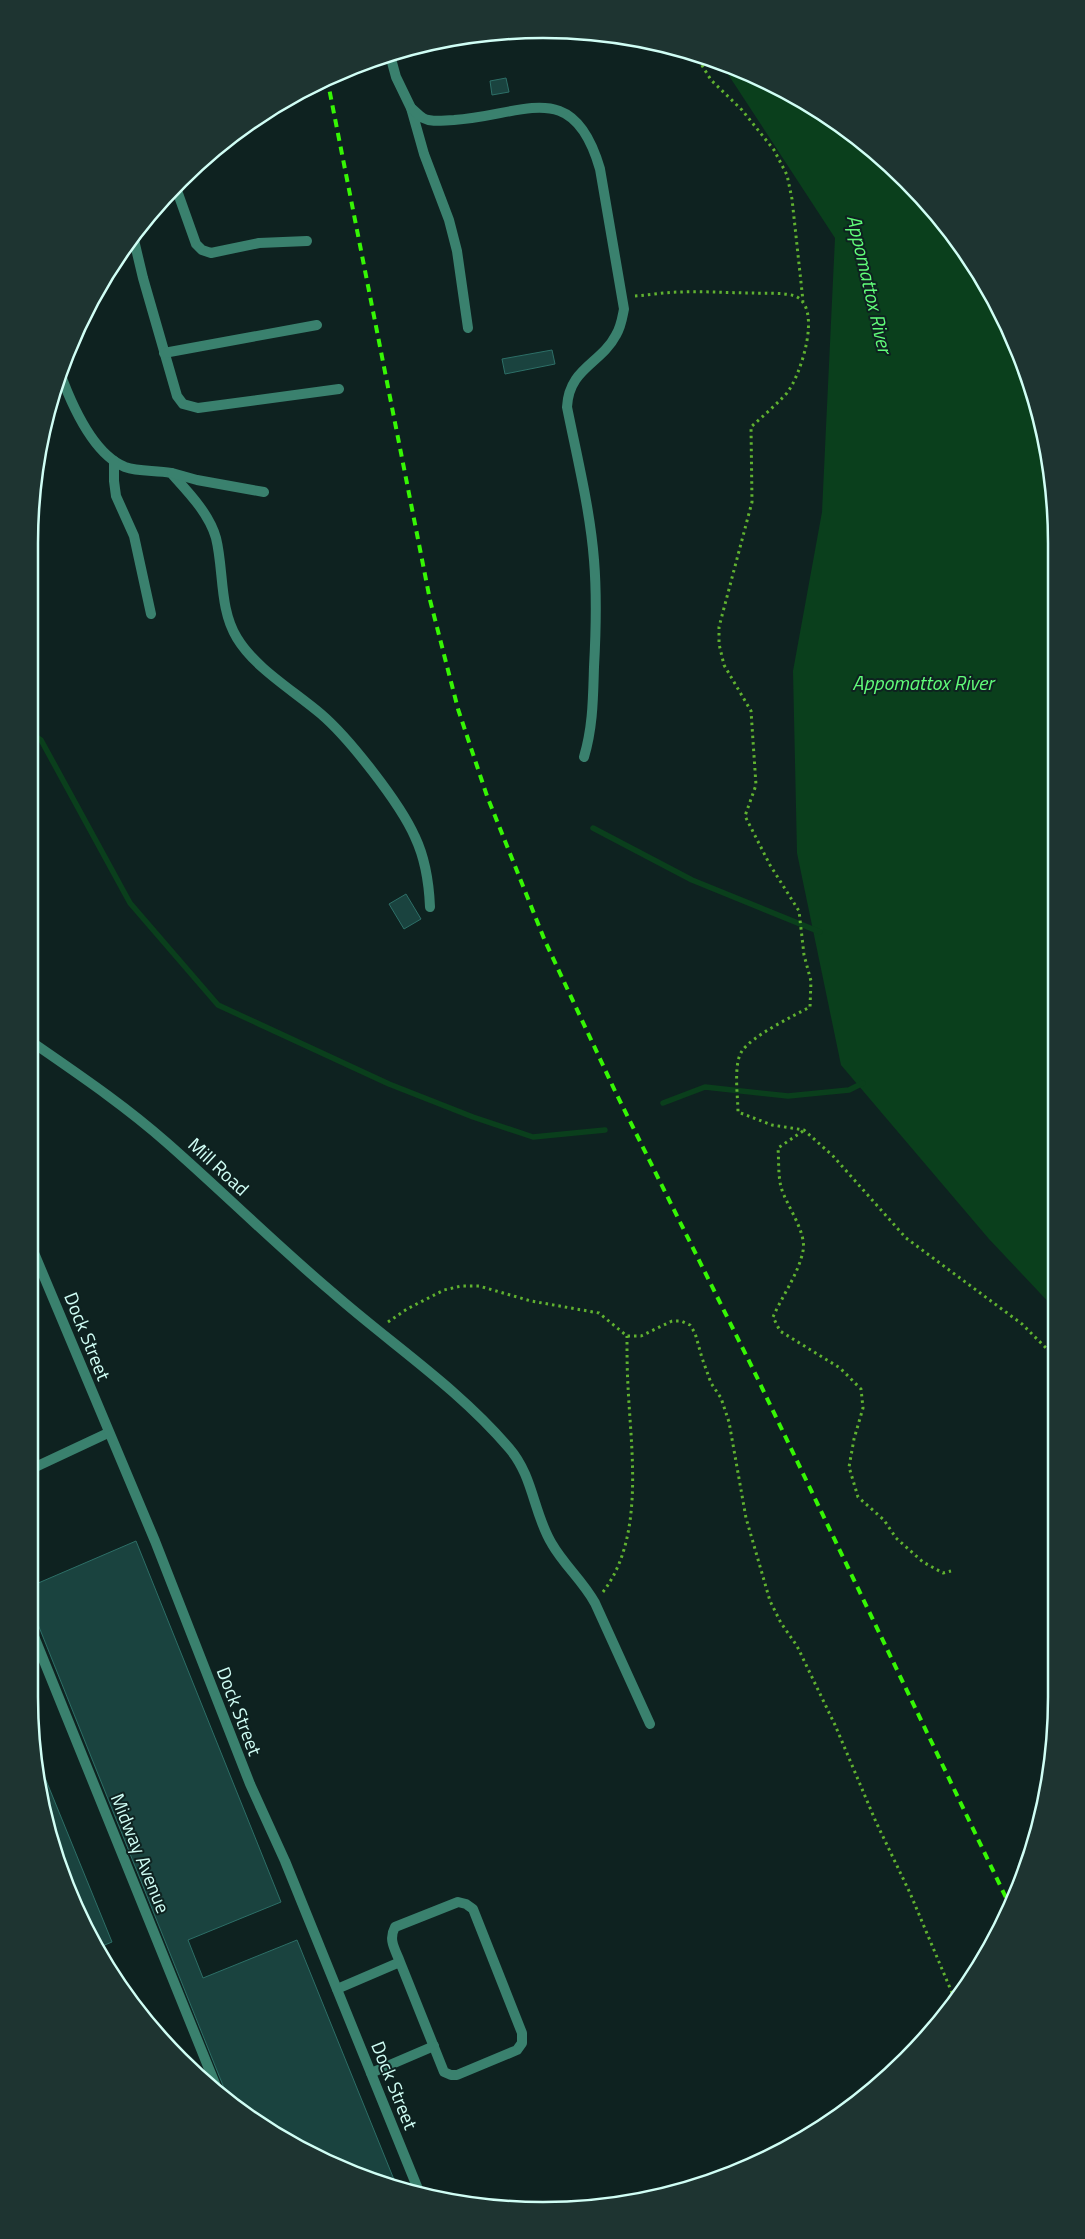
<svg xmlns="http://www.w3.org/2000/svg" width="1085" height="2239" font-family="'Titillium Web',sans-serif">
  <rect width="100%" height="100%" fill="#0e2220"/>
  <path fill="#0a3f1c" d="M720,62l19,6 116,67 95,95 67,116 35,129 3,834 -66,-70 -148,-174 -44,-212 -4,-182 29,-159 13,-274z"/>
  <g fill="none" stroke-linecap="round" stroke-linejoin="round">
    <g stroke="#0a3f1c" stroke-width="5.5">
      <path d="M29,732l12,8 89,163 88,102 171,79 84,33 60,20 72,-7"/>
      <path d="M593,828l99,52 128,52"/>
      <path d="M663,1103l42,-16 83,9 61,-6 14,-7"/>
    </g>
  </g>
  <g fill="#1a433f" stroke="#2d6f67">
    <path d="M506,78l3,14 -17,3 -2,-14z"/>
    <path d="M552,350l3,14 -50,10 -3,-15z"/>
    <path d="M406,894l15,25 -17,10 -15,-25z"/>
    <path d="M136,1541l145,361 -93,38 15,38 94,-38 100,247 -51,-16 -89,-47 -27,-21 -201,-501v-15z"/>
    <path d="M39,1763l73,179 -17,7 -39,-87 -17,-66 -4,-32z"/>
  </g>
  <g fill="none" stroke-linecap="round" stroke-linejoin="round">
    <g stroke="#60b230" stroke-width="3" stroke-dasharray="2.5 4" stroke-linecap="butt">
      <path d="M695,54l16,26 31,30 32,40 13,25 5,24 11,102"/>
      <path d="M635,296c15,-1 31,-4 46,-4 24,-1 48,1 72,1 13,1 30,-1 42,3 28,11 6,79 -8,97 -11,12 -24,23 -36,34l1,75 -33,125v17l5,21 27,46 5,74 -11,31 25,49 29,46 5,44 7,26 -1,26c-17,9 -58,29 -68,44 -9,13 -4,46 -4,61l34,13 32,5 29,26 73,82 116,86 33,33"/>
      <path d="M803,1131l-25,17c1,13 0,27 3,39 5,18 26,45 22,64 -5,24 -21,45 -30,66l7,14 60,37 21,21 2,19 -9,31 -5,28 9,30 26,23 12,18 27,24 20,11 8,-2"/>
      <path d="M388,1322l19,-13 37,-19 17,-4h18l52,15 68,12 28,23h14l31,-15h9l9,4 5,8 7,25 9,25 10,15 8,24 17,96 24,83 11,22 16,23 38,79 41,97 34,71 45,107"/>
      <path d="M603,1592c42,-55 28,-141 25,-206 -1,-16 -1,-33 -1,-50"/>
    </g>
    <g stroke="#3a816e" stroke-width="10">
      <path d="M390,55l6,22 15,31 13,46 25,66 8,31 11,77"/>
      <path d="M411,108c4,3 8,8 12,10 9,5 21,2 31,2 69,-4 119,-45 146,49l24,140c-2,10 -3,18 -8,26 -15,29 -47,33 -49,72 10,50 23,102 27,153 3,36 2,71 0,107 -1,31 -1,60 -10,90"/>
      <path d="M175,185l21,59 6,6 9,3 48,-10 48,-2"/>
      <path d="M133,236l10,42 34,118 6,8 15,4 141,-19"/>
      <path d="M164,353l153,-28"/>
      <path d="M60,373c11,30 33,81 65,94 14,5 31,3 46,6 17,19 38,40 45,65 8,32 3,71 21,100 18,30 57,53 84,76 28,24 79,89 94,123 10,21 14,46 15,70"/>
      <path d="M114,461v20l2,15 18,40 17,78"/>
      <path d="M172,473l25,7 67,12"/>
      <path d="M29,1470l79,-37"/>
      <path d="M29,1624l191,472"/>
      <path d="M337,1989l63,-27c-5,-13 -12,-22 -5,-35l63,-25 8,2 7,5 49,124v10l-5,7 -60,25h-6l-7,-3 -44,-110"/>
      <path d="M371,2073l63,-27"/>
    </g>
    <g stroke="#3a816e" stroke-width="10">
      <path d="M29,1040c46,32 94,64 137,102 56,49 109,102 166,150 59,52 126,96 177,156 25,29 24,65 43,96 12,21 31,37 43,59l55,121"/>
      <path d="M29,1241l126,300 95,243 35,77 135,333"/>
    </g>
    <path stroke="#36f604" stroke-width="4" stroke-dasharray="8 6" stroke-linecap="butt" d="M327,78l103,522 28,109 29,87 58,145 70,150 138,278 257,537"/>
  </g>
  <g text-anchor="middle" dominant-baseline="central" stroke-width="4" stroke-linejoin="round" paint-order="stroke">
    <g font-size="19" fill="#d0fef5" stroke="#0e2220">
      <text transform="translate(219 1166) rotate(43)">Mill Road</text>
      <text transform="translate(88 1336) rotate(68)">Dock Street</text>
      <text transform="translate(240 1711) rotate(69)">Dock Street</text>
      <text transform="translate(141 1853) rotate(68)">Midway Avenue</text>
      <text transform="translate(395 2085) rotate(68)">Dock Street</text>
    </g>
    <g font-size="20" font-style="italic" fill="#60fc79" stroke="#0e2220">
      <text transform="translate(870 284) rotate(77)">Appomattox River</text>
      <text x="923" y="682">Appomattox River</text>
    </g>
  </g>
  <path d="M0 0H1085V2239H0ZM543 38H543A505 505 0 0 1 1048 543V1697A505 505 0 0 1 543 2202H543A505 505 0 0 1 38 1697V543A505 505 0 0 1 543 38Z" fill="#1e3431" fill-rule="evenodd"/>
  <path fill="none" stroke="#d0fef5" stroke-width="2.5" d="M543 38H543A505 505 0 0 1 1048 543V1697A505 505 0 0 1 543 2202H543A505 505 0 0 1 38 1697V543A505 505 0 0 1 543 38Z"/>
</svg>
